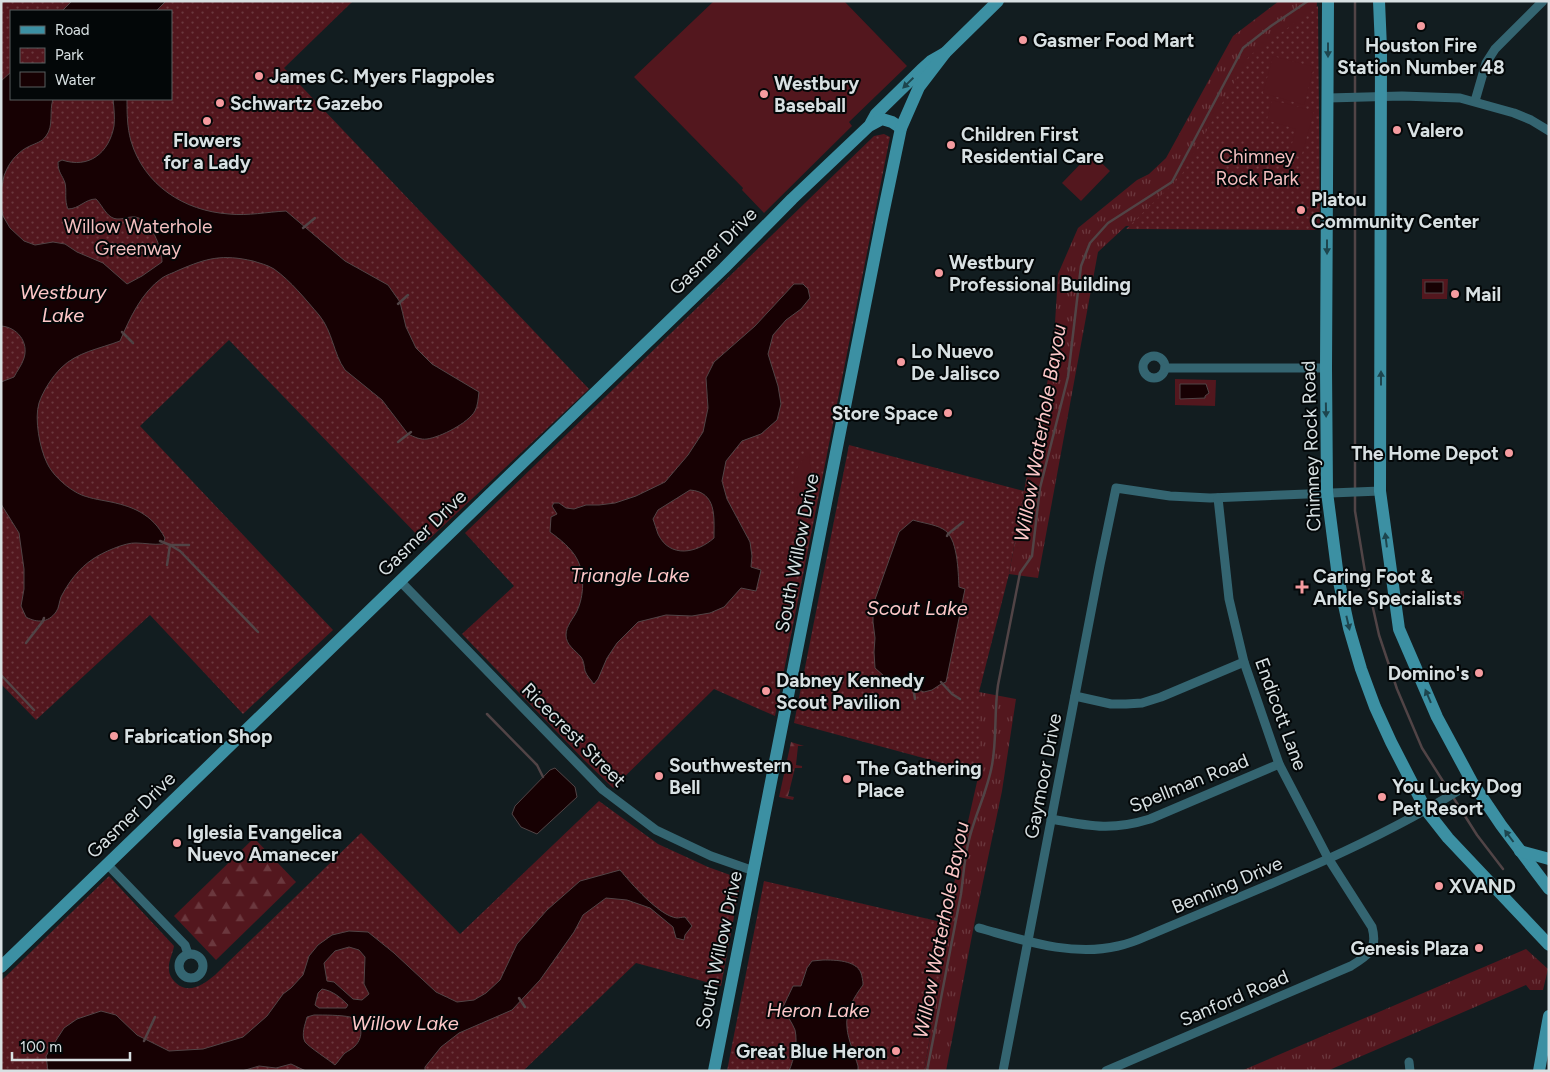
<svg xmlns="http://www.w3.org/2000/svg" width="1550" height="1072" font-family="Figtree,sans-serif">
  <defs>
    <pattern id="grass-tufts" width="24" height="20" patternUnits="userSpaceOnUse" patternTransform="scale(1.25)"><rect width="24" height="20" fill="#53171e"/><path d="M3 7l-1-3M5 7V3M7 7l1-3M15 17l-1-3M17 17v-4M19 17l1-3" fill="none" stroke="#6b383e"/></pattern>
    <pattern id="forest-firs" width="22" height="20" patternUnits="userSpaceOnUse" patternTransform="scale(1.25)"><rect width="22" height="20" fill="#53171e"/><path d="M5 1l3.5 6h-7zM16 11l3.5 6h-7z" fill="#6b383e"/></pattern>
    <pattern id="park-dots" width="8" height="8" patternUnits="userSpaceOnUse" patternTransform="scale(1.25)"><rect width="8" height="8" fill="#53171e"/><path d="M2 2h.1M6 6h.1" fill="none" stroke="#6b383e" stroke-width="1.8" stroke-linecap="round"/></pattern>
  </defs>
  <rect width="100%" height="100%" fill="#121d20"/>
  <g fill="url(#grass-tufts)">
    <path d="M1279,1h38l-3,64 -117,158 -71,3 -28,26 -60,326 -29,-4 17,-94 27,-124 5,-82 20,-46 59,-48 12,-6 17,-16 67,-122z"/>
    <path d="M1457,591h7v8l-13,2 -1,-7h7z"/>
    <path d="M1428,594h13v8l-13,1z"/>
    <path d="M979,692l37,7 -14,92 -27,129 -29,151h-22l26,-146 -5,-2 34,-150z"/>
    <path d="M1526,949l22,20 -5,21h-13l-4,-5 -199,86h-86z"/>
  </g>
  <g fill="url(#forest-firs)">
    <path d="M791,742l13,4h-6l-2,19 6,1v2h-7l-7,28 6,1 -1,3 -14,-3z"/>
    <path d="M254,838l42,44 -80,78 -42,-44z"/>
  </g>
  <g fill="url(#park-dots)" fill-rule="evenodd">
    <path d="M1,1h352l-69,67 305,321 -164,154 -196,-203 -89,86 193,204 -90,84 -93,-99 -114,105 -35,-36zM11,11h160v88h-160z"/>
    <path d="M1318,6l2,224 -194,-1 55,-53 68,-120z"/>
    <path d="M884,134l6,3 -115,579 -61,-27 -101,99 -29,-28 -122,-126 52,-48 -49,-53 409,-397z"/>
    <path d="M849,445l175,46 -15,83 -30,118v81l-185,-50z"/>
    <path d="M599,801l59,43 50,23 25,9 4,3 3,6 -19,101 -85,-23 -113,108h-522v-90l108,-105 65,70c-1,7 -6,16 -5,23 0,6 3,10 7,14 13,12 28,1 39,-8l146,-142 99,101z"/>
    <path d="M764,881l186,43 -26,147h-197z"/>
  </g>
  <g fill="#53171e">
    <path d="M714,1h130l63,65 -58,56 3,4 -88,87 -22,-23 1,-2 -109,-111z"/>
    <path d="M1273,56l41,11 -10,38 -41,-12z"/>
    <path d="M1272,100l42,11 -12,43 -12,-3 6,-22 -29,-9z"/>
    <path d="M1091,153l19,18 -29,30 -19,-18z"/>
    <path d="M1422,279h26l-1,20h-25z"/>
    <path d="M1175,379l41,1 -1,26 -40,-1z"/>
    <path d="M809,454c3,17 0,36 -9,51 -11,-19 -7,-38 9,-51z"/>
  </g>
  <g fill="#170103" stroke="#514446" fill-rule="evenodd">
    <path d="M72,1h94l-10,10h-94z"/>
    <path d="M11,72v27h42c-4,12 1,27 -7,37 -4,6 -10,7 -16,10 -10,4 -20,15 -24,25 -3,5 -3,13 -5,18v-108z"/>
    <path d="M113,99h14c0,14 0,28 4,42 13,44 53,70 98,73 19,2 38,-2 57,-3l59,50 43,24 12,17 6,25 10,21 16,16 47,28c-1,7 -1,13 -4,19 -7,12 -34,26 -48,28 -6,1 -13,-2 -19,-5l-26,-34 -37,-30c-12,-17 -12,-38 -26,-55 -13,-15 -28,-34 -45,-46 -6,-4 -15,-6 -21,-8 -31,-7 -46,-3 -74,9 -6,3 -13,5 -17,8 -21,15 -32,40 -42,63 -21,8 -43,11 -59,27 -9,9 -18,23 -22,35 -5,16 1,46 8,60 5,11 17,22 27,28 9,6 21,8 32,10 27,5 46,13 59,37l-2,6c-10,1 -18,-1 -27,-1 -10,-1 -35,10 -43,16 -14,9 -25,24 -32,38 -2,5 -2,11 -5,15 -8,11 -19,11 -30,5l-5,-11 3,-17v-20l-5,-36 -18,-29v-122l13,-5c3,-6 8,-12 10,-19 5,-16 -7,-31 -23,-32v-120l2,10 7,12 14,13 11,4 18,-3 12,2 12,8 26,11 24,21 15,-8 20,-14c0,-14 -11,-43 -27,-45 -8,-1 -16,5 -24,0 -6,-4 -10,-13 -15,-18 -11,0 -17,10 -28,10 -4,-9 -1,-18 -3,-26 -3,-9 -7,-10 -7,-21l4,-2c27,9 47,-7 52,-34 1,-8 0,-18 -1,-27z"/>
    <rect x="1425" y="282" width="18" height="11"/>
    <path d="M794,284h9l5,5 2,9 -9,11 -15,11 -13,15 -5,19 10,32 3,18 -4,16 -16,14 -19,7 -16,20 -4,20 5,18 23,43 2,14 -1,11 10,3 -5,21 -15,-3 -17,19 -14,6 -18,3 -26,-1 -28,7 -21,21 -10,15 -9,21 -4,5c-3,-4 -7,-8 -9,-13 -1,-5 -1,-10 -4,-14 -6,-7 -15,-12 -15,-22 0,-9 7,-16 11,-24 7,-15 8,-37 0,-52 -5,-10 -17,-20 -27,-27l1,-15 6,-3 -5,-8 2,-3h5l7,5 8,1 12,-4h13l16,-2 21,-7 29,-14 23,-27 15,-23 5,-24 -2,-30 8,-16 41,-36zM690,490c27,2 24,27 24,48 -17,15 -44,21 -56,-4 -2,-5 -3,-10 -5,-15l5,-9z"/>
    <path d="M1180,384h26l3,9 -4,3v2l-25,1z"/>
    <path d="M913,520c9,3 21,4 30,9 15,8 15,42 16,58l6,2 -19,93 -5,2 -9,6 -8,2 -33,-12 -7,-4 -9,-8 -1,-16 1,-14 -2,-16v-17l26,-73z"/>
    <path d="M555,768l20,19 2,10 -40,37 -16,-7 -9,-13 3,-8 35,-36z"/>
    <path d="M620,870c11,13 39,46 57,48 2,0 5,-1 8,-1l7,9 -7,9 -1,5 -8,-2 -3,-11 -23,-19 -23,-8 -21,-2 -23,17 -9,17 -34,48 -28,30 -53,23 -18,14 -16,20v4h-119l-15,-7 -15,4 -17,-2 -17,5h-194l-2,-15 18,-28 13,-9 24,-8 15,4 21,20 32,16 34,-2 40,-12 24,-21 16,-22 8,-6 12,-13 6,-19 9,-11 14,-10 17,-4 19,1 26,21 42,39 21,10 17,-2 12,-7 14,-13 17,-36 30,-34 33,-29zM349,947l10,3 6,7 -1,27 5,10 -7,6 -9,-1 -19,-17 -7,-1 -3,-18 11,-12zM322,989c11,2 18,8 26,16l-2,3h-27l-4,-3 3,-12zM314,1015c10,0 27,0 36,2 13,5 14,20 5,29 -3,3 -7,5 -10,7 -4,4 -6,8 -10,12 -6,-5 -26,-18 -30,-23 -4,-8 0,-17 2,-25z"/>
    <path d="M823,960c12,0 33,0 38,13 1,3 2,8 2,12 -9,12 -18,27 -16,43 1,12 8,27 11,38v5h-69c5,-12 9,-28 6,-41 -3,-8 -9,-15 -12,-23l10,-21h8l6,-18 5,-7z"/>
  </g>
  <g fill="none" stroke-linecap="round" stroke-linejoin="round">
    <g stroke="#514446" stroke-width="2.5">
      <path d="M1355,1v94"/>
      <path d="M1355,100v411l10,61 14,63 18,54 25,59 55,87 26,34"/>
      <path d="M303,228l12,-10"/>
      <path d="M398,304l10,-9"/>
      <path d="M122,332l11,11"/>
      <path d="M398,442l13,-10"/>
      <path d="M947,536l1,-2 15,-12"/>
      <path d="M160,541l10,4 -3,20"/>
      <path d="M170,545l10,6 78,81"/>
      <path d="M170,545h19"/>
      <path d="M26,643l17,-22 1,-3"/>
      <path d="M1,675l33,35"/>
      <path d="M941,682l11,12 8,5"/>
      <path d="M913,686l2,13"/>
      <path d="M487,714l50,51 6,12"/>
      <path d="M519,998l6,9"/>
      <path d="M144,1041l11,-24"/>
      <path d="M927,1071c11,-59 23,-118 34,-177 2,-15 3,-30 6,-45 5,-29 20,-55 25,-84 5,-26 2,-53 6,-80l22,-112 12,-17 8,-68 28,-111 13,-111 9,-23 18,-20 64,-41 71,-134 28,-22 37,-25"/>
    </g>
    <g stroke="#346571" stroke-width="9">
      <path d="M1328,98l74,-2 58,2 54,15 17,7 18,11"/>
      <path d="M1475,101l11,-38 9,-14 48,-48"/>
      <circle cx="1154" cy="367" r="11"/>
      <path d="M1165,368h161"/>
      <path d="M400,581l203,209 53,40 55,26 43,15"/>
      <path d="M1075,696l36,8h15l16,-1 19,-6 83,-35"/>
      <path d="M1051,819c39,7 60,12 99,0l129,-55"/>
      <path d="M107,864l78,81 3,9"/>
      <path d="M979,928c44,12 92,29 139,18 10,-2 20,-6 29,-10 110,-47 224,-89 325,-154"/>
      <circle cx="191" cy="966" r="12"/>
      <path d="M1409,1062l1,9"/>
      <path d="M1003,1071l97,-506 16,-77 54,8 40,2 170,-7"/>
      <path d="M1106,1071l245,-105c18,-11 27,-17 21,-39l-44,-69 -49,-94 -35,-102 -15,-63 -11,-101"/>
    </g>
    <g stroke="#3c90a3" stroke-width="12">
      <path d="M1328,1l-2,367 1,124 11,85 11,51 12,41 14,38 16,35 35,68 22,28 101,107"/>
      <path d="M1379,1l2,47 -1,443 19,138 38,88 35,65 29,43 48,64"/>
      <path d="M871,123l5,-9 45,-44 10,-9 14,-8 53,-52"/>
      <path d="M1520,851l29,8"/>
      <path d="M1,967l723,-699 68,-69 77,-73 13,-7 10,3 9,6"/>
      <path d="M714,1071l168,-852 19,-91 18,-41 26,-34"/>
      <path d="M1539,1071l10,-55"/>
    </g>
  </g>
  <defs><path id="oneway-solid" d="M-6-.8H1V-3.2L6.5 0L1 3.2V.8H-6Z" transform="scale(1.25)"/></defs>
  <g fill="#1d454e">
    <use href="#oneway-solid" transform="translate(1328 50) rotate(90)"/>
    <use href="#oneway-solid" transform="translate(908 83) rotate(136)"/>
    <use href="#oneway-solid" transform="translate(1327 247) rotate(90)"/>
    <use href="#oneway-solid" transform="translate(1381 378) rotate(-90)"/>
    <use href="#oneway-solid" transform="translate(1326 410) rotate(89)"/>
    <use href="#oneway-solid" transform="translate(1386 540) rotate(-97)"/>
    <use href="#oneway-solid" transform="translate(1348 623) rotate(77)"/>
    <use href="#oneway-solid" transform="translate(1428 696) rotate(-113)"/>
    <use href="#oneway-solid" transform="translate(1509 836) rotate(-127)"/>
  </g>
  <g fill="#f59b9f" stroke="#030708" stroke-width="2">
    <circle cx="1421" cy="26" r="5"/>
    <circle cx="1023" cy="40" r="5"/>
    <circle cx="259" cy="76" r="5"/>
    <circle cx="764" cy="94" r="5"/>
    <circle cx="220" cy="103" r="5"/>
    <circle cx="207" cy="121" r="5"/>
    <circle cx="1397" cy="130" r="5"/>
    <circle cx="951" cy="145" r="5"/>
    <circle cx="1301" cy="210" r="5"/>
    <circle cx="939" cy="273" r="5"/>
    <circle cx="1455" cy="294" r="5"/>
    <circle cx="901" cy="362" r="5"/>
    <circle cx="948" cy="413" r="5"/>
    <circle cx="1509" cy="453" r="5"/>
    <path d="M1299.5 579.5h5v5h5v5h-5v5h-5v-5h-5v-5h5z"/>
    <circle cx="1479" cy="673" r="5"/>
    <circle cx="766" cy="691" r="5"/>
    <circle cx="114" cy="736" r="5"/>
    <circle cx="659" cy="776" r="5"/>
    <circle cx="847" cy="779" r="5"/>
    <circle cx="1382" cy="797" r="5"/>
    <circle cx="177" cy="843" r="5"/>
    <circle cx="1439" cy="886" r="5"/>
    <circle cx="1479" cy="948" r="5"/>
    <circle cx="896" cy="1051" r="5"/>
  </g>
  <g text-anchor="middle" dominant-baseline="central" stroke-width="4" stroke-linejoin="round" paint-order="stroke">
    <g font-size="19" font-weight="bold" fill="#d8e0e2" stroke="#030708" text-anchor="start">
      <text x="1033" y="40">Gasmer Food Mart</text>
      <text x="1421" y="45" text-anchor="middle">Houston Fire<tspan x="1421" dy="22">Station Number 48</tspan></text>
      <text x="269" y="76">James C. Myers Flagpoles</text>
      <text x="774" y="83">Westbury<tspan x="774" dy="22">Baseball</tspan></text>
      <text x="230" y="103">Schwartz Gazebo</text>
      <text x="1407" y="130">Valero</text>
      <text x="961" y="134">Children First<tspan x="961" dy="22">Residential Care</tspan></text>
      <text x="207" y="140" text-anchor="middle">Flowers<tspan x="207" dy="22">for a Lady</tspan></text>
      <text x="1311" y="199">Platou<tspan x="1311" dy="22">Community Center</tspan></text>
      <text x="949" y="262">Westbury<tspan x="949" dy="22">Professional Building</tspan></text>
      <text x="1465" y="294">Mail</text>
      <text x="911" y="351">Lo Nuevo<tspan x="911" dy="22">De Jalisco</tspan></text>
      <text x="938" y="413" text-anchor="end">Store Space</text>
      <text x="1499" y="453" text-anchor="end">The Home Depot</text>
      <text x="1313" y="576">Caring Foot &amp;<tspan x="1313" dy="22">Ankle Specialists</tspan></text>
      <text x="1469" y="673" text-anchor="end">Domino's</text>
      <text x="776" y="680">Dabney Kennedy<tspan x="776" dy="22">Scout Pavilion</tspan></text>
      <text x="124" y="736">Fabrication Shop</text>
      <text x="669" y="765">Southwestern<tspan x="669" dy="22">Bell</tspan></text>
      <text x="857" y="768">The Gathering<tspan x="857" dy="22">Place</tspan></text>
      <text x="1392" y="786">You Lucky Dog<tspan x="1392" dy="22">Pet Resort</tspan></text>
      <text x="187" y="832">Iglesia Evangelica<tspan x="187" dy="22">Nuevo Amanecer</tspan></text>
      <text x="1449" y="886">XVAND</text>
      <text x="1469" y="948" text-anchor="end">Genesis Plaza</text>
      <text x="886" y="1051" text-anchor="end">Great Blue Heron</text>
    </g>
    <g font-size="19" fill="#f4bfc0" stroke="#030708">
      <text x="1257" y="156">Chimney<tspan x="1257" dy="22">Rock Park</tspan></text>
      <text x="138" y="226">Willow Waterhole<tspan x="138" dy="22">Greenway</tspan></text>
    </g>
    <g font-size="19" fill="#d8e0e2" stroke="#030708">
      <text transform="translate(713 251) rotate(-45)">Gasmer Drive</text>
      <text transform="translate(1311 446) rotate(-92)">Chimney Rock Road</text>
      <text transform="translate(422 533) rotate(-44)">Gasmer Drive</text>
      <text transform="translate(797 553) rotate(-79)">South Willow Drive</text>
      <text transform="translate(1281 714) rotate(70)">Endicott Lane</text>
      <text transform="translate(574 735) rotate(45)">Ricecrest Street</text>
      <text transform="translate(1043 776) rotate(-79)">Gaymoor Drive</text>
      <text transform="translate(1189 783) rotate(-22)">Spellman Road</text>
      <text transform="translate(131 815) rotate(-44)">Gasmer Drive</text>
      <text transform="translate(1227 885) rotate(-23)">Benning Drive</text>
      <text transform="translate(719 950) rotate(-78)">South Willow Drive</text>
      <text transform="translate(1234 998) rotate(-23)">Sanford Road</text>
    </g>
    <g font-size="20" font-style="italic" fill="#fec8c9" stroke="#030708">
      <text x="63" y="292">Westbury<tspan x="63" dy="23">Lake</tspan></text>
      <text transform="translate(1040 433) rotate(-80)">Willow Waterhole Bayou</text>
      <text x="630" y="575">Triangle Lake</text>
      <text x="917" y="608">Scout Lake</text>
      <text transform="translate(941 930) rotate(-79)">Willow Waterhole Bayou</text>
      <text x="818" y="1010">Heron Lake</text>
      <text x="405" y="1023">Willow Lake</text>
    </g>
  </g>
  <rect width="1550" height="1072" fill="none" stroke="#d8e0e2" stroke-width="5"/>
  <rect x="10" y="10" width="162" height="90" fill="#030708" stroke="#585e5f"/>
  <rect x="20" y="26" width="25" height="8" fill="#3c90a3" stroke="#585e5f"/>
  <text x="55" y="35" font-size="15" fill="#d8e0e2">Road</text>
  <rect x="20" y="48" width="25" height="15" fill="url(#park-dots)" stroke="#585e5f"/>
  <text x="55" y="60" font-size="15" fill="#d8e0e2">Park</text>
  <rect x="20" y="72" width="25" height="15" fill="#170103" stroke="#585e5f"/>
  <text x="55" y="85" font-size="15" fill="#d8e0e2">Water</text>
  <path d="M12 1052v8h118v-8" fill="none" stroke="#d8e0e2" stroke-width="2.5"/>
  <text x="20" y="1052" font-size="15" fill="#d8e0e2" stroke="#030708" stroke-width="4" paint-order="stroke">100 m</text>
</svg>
